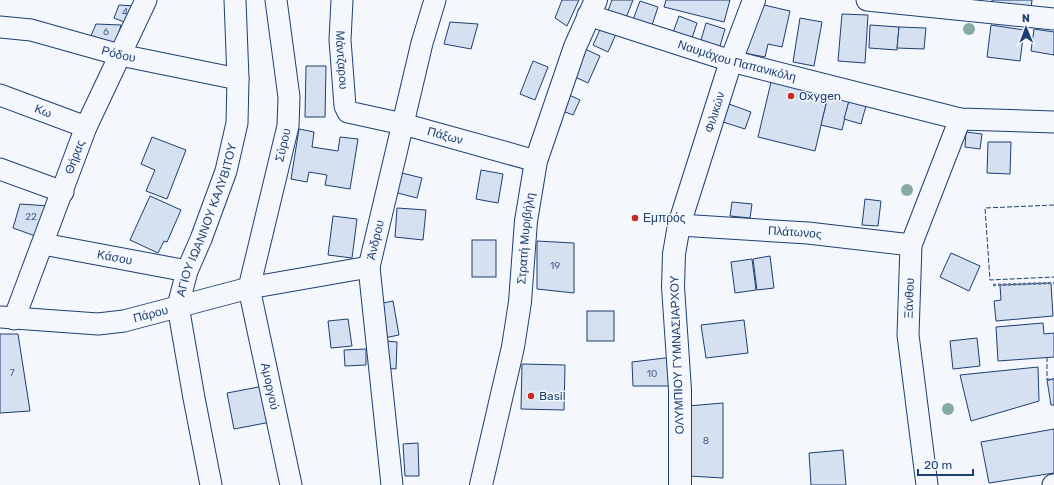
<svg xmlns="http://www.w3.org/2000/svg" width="1054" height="485" font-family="Rubik,sans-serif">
  <rect width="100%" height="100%" fill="#f4f7fb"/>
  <g fill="#d5e0f0" stroke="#1d3f73">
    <path d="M562,0h17l-12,26 -12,-8z"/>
    <path d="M612,0h21l-9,23 -18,-7z"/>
    <path d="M666,0h64l-6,22 -60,-15z"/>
    <path d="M992,0h40l-1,9 -39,-5z"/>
    <path d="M640,1l18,6 -8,24 -19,-6z"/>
    <path d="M755,3l35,8 -8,36 -14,-3 -3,13 -21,-4z"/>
    <path d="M119,5l16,1 -6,18 -15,-6z"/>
    <path d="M842,14l26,1 -3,48 -27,-2z"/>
    <path d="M679,16l18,7 -7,21 -19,-6z"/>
    <path d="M800,18l22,4 -8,44 -21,-4z"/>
    <path d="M450,22l28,2 -7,25 -27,-5z"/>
    <path d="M706,23l19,6 -7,24 -19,-6z"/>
    <path d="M96,24l25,1 -6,21 -25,-8z"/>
    <path d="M602,25l15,7 -9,20 -15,-7z"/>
    <path d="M870,25l29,2 -2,23 -28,-2z"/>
    <path d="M991,25l33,5 -4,31 -33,-4z"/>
    <path d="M899,27l27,1 -2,21 -27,-1z"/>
    <path d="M1034,29l20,3v23l-23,-4z"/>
    <path d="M585,49l15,7 -12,27 -15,-7z"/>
    <path d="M533,61l15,6 -13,33 -15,-6z"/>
    <path d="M306,66h20l-1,51h-20z"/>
    <path d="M772,78l57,14 -14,59 -57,-14z"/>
    <path d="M829,92l21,5 -8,33 -21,-5z"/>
    <path d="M567,94l13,6 -7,15 -13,-5z"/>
    <path d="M850,97l17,5 -6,22 -17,-5z"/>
    <path d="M729,104l22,8 -6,17 -22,-7z"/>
    <path d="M299,129l15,3 -2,15 26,4 2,-14 18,2 -8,50 -25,-4 2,-10 -18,-3 -2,10 -16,-3z"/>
    <path d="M966,132l16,2 -2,15 -15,-2z"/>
    <path d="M152,137l34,13 -19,49 -21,-8 9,-21 -14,-6z"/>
    <path d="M988,142h23l-1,32 -23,-1z"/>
    <path d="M481,170l22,4 -5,29 -22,-4z"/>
    <path d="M398,172l24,6 -5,20 -23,-6z"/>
    <path d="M150,196l31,14 -14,32 -3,-1 -6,12 -28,-13z"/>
    <path d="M865,199l16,2 -3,25 -16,-1z"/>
    <path d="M732,202l20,2 -2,14 -20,-2z"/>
    <path d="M20,204l30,2 -12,31 -25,-9z"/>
    <path d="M397,208l29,2 -3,30 -28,-3z"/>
    <path d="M333,216l24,3 -5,39 -24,-3z"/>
    <rect x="472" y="240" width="24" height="37"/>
    <path d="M537,241l37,2v50l-37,-4z"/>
    <path d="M951,253l29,13 -11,25 -29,-14z"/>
    <path d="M770,256l4,32 -17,2 -4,-31z"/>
    <path d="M752,259l4,31 -21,3 -4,-31z"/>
    <path d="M1051,283l2,33 -57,5 -2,-20 7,-1 -1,-15z"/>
    <path d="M393,301l6,34 -15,3 -6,-34z"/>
    <rect x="587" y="311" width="27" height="30"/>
    <path d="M348,319l4,27 -21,2 -3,-27z"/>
    <path d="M744,320l4,33 -42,5 -5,-33z"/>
    <path d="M1043,323l1,11 10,-1v24l-56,4 -2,-34z"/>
    <path d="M0,334h18l12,77 -30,2z"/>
    <path d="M977,338l3,28 -27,3 -3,-28z"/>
    <path d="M386,341l11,1 -1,27 -11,-1z"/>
    <path d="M366,349v16l-21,1 -1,-16z"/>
    <path d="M673,357l-3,29h-37l-1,-24z"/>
    <path d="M522,364l43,1 -1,45 -43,-1z"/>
    <path d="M1038,367l1,34 -68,20 -11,-46z"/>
    <path d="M1054,379v26h-3l-4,-25z"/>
    <path d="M264,386l7,36 -37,7 -7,-36z"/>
    <path d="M723,403v75l-34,-2 -1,-70z"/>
    <path d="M1054,429v44l-65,10 -8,-41z"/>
    <path d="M418,443l1,33h-14l-2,-32z"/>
    <path d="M843,450l3,35h-35l-2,-32z"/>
  </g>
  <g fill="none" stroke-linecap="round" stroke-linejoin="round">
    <defs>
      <g id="minor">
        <path id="s1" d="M276,0l13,97 -1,29 -39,162 42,197"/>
        <path id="s2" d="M342,0l-2,40 5,66 3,6 55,12 133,37"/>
        <path d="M867,0l187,19"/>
        <path id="s3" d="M588,15l143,46 229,58 94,3"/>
        <path id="s4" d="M0,27l31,3 89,25 118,24"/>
        <path id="s5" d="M0,95l86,32"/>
        <path d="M0,169l63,23"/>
        <path id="s6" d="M679,225l129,8 103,12"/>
        <path id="s7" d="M43,244l144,27"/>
        <path id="s8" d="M0,317l98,7 26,-3 125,-33 120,-21"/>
        <path id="s9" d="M14,319l72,-192 60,-127"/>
        <path id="s10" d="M211,485l-17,-87 -16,-92 9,-35 14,-32 25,-68 11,-48 1,-44 -3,-79"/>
        <path id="s11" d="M392,485l-23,-218 53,-224 13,-43"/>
        <path id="s12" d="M927,485l-19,-150 3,-90 49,-126"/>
        <path d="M1053,485h1"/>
      </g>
      <g id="major">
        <path id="s13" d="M481,485l32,-138 7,-45 6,-81 10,-60 39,-114 21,-47"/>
        <path id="s14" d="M680,485v-95l-7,-103 1,-33 5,-29 52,-164 23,-61"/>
      </g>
    </defs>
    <use href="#minor" stroke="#1d3f73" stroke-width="23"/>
    <use href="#major" stroke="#1d3f73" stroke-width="24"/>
    <g stroke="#5e769c" stroke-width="2.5" stroke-dasharray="3 2" stroke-linecap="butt">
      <path d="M993,285l61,-2"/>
      <path d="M1047,380l7,-1"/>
    </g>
    <use href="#minor" stroke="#f4f7fb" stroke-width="21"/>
    <use href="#major" stroke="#f4f7fb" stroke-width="22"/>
    <g stroke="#1d3f73" stroke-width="1" stroke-dasharray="5 2" stroke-linecap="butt">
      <path d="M1054,205l-69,3 5,72 64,-3"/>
      <path d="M1047,357v23"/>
    </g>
  </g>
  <g fill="#86aba6">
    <circle cx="969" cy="29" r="6"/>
    <circle cx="907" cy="190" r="6"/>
    <circle cx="948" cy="409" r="6"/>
  </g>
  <g fill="#c62828" stroke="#f4f7fb" stroke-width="1.5">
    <circle cx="791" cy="96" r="4"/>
    <circle cx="635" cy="218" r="4"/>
    <circle cx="531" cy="396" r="4"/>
  </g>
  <g text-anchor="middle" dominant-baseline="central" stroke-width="3" stroke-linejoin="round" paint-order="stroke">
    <g font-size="10" fill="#4b6792">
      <text x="125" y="12">4</text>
      <text x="106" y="32">6</text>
      <text x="31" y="217">22</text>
      <text x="555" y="266">19</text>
      <text x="12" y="373">7</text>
      <text x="652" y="374">10</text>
      <text x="706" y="441">8</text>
    </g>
    <g font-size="12" fill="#1d3f73" stroke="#f4f7fb">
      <text stroke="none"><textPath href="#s4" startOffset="122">Ρόδου</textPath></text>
      <text stroke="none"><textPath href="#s2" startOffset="60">Μάντζαρου</textPath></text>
      <text stroke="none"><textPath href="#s3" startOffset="156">Ναυμάχου Παπανικόλη</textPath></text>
      <text stroke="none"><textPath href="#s5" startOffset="46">Κω</textPath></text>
      <text stroke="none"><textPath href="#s14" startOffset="379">Φιλικών</textPath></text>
      <text stroke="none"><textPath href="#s2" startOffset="213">Πάξων</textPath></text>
      <text transform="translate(283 145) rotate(-77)">Σύρου</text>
      <text stroke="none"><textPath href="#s9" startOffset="173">Θήρας</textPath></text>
      <text stroke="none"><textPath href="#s10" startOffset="273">ΑΓΙΟΥ ΙΩΑΝΝΟΥ ΚΑΛΥΒΙΤΟΥ</textPath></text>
      <text stroke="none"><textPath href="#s6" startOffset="116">Πλάτωνος</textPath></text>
      <text stroke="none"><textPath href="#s13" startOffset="251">Στρατή Μυριβήλη</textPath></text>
      <text stroke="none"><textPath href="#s11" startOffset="247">Άνδρου</textPath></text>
      <text stroke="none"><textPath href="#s7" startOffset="73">Κάσου</textPath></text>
      <text stroke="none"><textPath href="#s12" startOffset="188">Ξάνθου</textPath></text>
      <text stroke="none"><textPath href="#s8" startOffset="152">Πάρου</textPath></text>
      <text transform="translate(677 355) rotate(-92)">ΟΛΥΜΠΙΟΥ ΓΥΜΝΑΣΙΑΡΧΟΥ</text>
      <text stroke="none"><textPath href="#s1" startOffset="394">Αμοργού</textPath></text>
    </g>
    <g font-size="12" fill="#1d3f73" stroke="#f4f7fb" text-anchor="start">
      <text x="799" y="96">Oxygen</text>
      <text x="643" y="218">Εμπρός</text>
      <text x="539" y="396">Basil</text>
    </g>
  </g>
  <g transform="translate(1026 28) rotate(359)" stroke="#f4f7fb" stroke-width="3" paint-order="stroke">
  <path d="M0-3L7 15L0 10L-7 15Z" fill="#1d3f73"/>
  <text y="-6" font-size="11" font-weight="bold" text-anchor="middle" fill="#1d3f73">N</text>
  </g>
  <path d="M918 469v6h55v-6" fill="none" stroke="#1d3f73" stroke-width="2"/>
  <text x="924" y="469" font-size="12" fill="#1d3f73" stroke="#f4f7fb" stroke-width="3" paint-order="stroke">20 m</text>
</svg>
